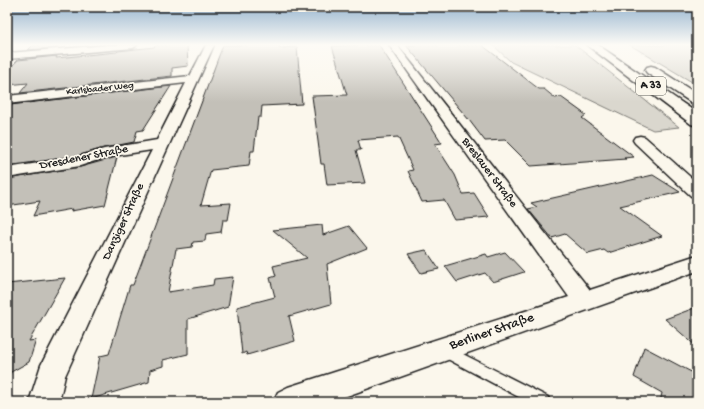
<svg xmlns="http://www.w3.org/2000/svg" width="704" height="409" font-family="'Gochi Hand',sans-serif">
  <rect width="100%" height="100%" fill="#fbf7ec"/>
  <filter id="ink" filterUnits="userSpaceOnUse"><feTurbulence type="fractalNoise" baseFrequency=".025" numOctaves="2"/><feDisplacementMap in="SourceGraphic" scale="8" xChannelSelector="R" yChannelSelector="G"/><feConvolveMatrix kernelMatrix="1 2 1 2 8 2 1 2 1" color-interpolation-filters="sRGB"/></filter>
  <g filter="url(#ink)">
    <g fill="#dad7ce" stroke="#7b7a75">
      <path d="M493,45h82l104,82 -26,3 -142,-68z"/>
      <path d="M629,45l68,1v39l-67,-40z"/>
    </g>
    <g fill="#c3c0b8" stroke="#1c1c1c">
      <path d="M33,45h26l-2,3 -29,2z"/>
      <path d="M156,45h31l1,21 -16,2v8l-152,17 8,-10 -21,2 1,-7h-1v-7l11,-11 39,-4 -1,2 61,-6 1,-1 36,-4z"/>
      <path d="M223,45h56l1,3 17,-1 5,57 -40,2 -1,11h-3l-4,34h-3l-2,15 -38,4 -10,35 30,-2 -3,17h-5l-2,12 -15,2 -1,7 -12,1 -1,5 -16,2 -8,43 45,-7 1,-6 19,-2 -5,30 -40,12v35l-25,6v6l-13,4 -1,12 -58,17 9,-43 9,-2 21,-69h3z"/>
      <path d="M379,45l63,98 -7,1 20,31 8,19 11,-1 15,24 -34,3 -11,-20 -22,2 -14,-31 5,-1 -15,-33 -40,3 3,10h-5l9,33 -38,2 -3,-21h-3l-9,-68 35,-1 -15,-49z"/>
      <path d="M406,45h76l57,44h5l11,9 6,-1 25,18 -4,3 52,39 -10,1 2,1 -95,7 -26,-26 -20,1 -16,-21z"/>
      <path d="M171,86l-28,44 -6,1 -3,11 -30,6 -27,8 -70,10v-57l3,-4z"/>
      <path d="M117,157l-12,48 -34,6 1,-2 -39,7 7,-15 -33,5v-27l73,-12z"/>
      <path d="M653,175l27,17 -60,14 42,30 -54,17 -4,-3 -16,4 -23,-20 -13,4 -24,-29 9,-2 -6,-4z"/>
      <path d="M322,225l1,10 26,-9 18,22 -40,16 4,40 -42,12 6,25 -48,14 -1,-3 -4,2 -5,-47 38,-10 -5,-19 6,-2 -3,-10 34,-8 -34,-28z"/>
      <path d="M426,250l13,19 -18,4 -13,-19z"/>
      <path d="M505,252l19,20 -31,10 -8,-9 -28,9 -12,-16 41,-12 2,3z"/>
      <path d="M65,278l-36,63 7,-1 -7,22 -18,10 -4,8v-96z"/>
      <path d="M697,307v40l-32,-28z"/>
      <path d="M644,347l53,28v27h-37l2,-9 -28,-16z"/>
    </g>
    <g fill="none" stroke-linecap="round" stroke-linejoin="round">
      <defs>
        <path id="lane" d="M447,346l101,51 2,5h-22l-86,-46 -2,-4 2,-4z"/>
        <g id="street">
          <path d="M108,45h29l-4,3 -126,11v-6z"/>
          <path d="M206,45h8l-149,331 -6,26h-30l12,-37 111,-215 -45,7 -27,9 -73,12v-10l70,-11 27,-8 53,-9 29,-57 -179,21v-8l183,-20z"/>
          <path d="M389,45h8l193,245 107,-35v16l-367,131h-57l5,-10 10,-5 281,-90z"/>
          <path d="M640,136l5,1 52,46v14l-6,-1 -56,-53 -2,-3 2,-3z"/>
        </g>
        <g id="highway">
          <path d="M587,45h11l99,68v13l-6,-2z"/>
          <path d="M651,66l4,1 42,27v10l-5,-1 -45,-30 -2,-3 2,-3z"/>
        </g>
      </defs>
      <use href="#lane" stroke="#1c1c1c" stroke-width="3"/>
      <use href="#street" stroke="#1c1c1c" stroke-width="3"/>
      <use href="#highway" stroke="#1c1c1c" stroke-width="3"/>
      <use href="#lane" fill="#fbf7ec" fill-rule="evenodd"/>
      <use href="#street" fill="#fbf7ec" fill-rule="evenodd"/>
      <use href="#highway" fill="#fbf7ec" fill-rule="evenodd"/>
    </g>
  </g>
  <linearGradient id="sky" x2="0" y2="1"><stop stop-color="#91b1cd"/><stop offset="0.44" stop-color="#fdfbf6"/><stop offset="1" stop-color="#fdfbf6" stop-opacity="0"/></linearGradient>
  <rect width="704" height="102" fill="url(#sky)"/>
  <g text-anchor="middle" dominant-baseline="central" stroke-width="3.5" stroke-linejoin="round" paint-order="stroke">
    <g font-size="10" fill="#1c1c1c" stroke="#fbf7ec">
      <text transform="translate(100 89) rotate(-6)">Karlsbader Weg</text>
    </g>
    <rect fill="#fbf7ec" stroke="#5f5e5a" stroke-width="1" x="636" y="77" width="30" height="18" rx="3"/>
    <g font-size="11" font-weight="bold" fill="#1c1c1c">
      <text x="651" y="86">A 33</text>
    </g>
    <g font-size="12" fill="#1c1c1c" stroke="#fbf7ec">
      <text transform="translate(84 158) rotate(-11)">Dresdener Straße</text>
      <text transform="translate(489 173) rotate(53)">Breslauer Straße</text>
      <text transform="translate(124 222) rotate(-65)">Danziger Straße</text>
    </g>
    <g font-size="14" fill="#1c1c1c" stroke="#fbf7ec">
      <text transform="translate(492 332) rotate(-19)">Berliner Straße</text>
    </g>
  </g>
  <rect width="704" height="409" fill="none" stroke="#fbf7ec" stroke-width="24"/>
  <rect x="12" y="12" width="680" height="385" fill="none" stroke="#1c1c1c" stroke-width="1.5" filter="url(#ink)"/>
</svg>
